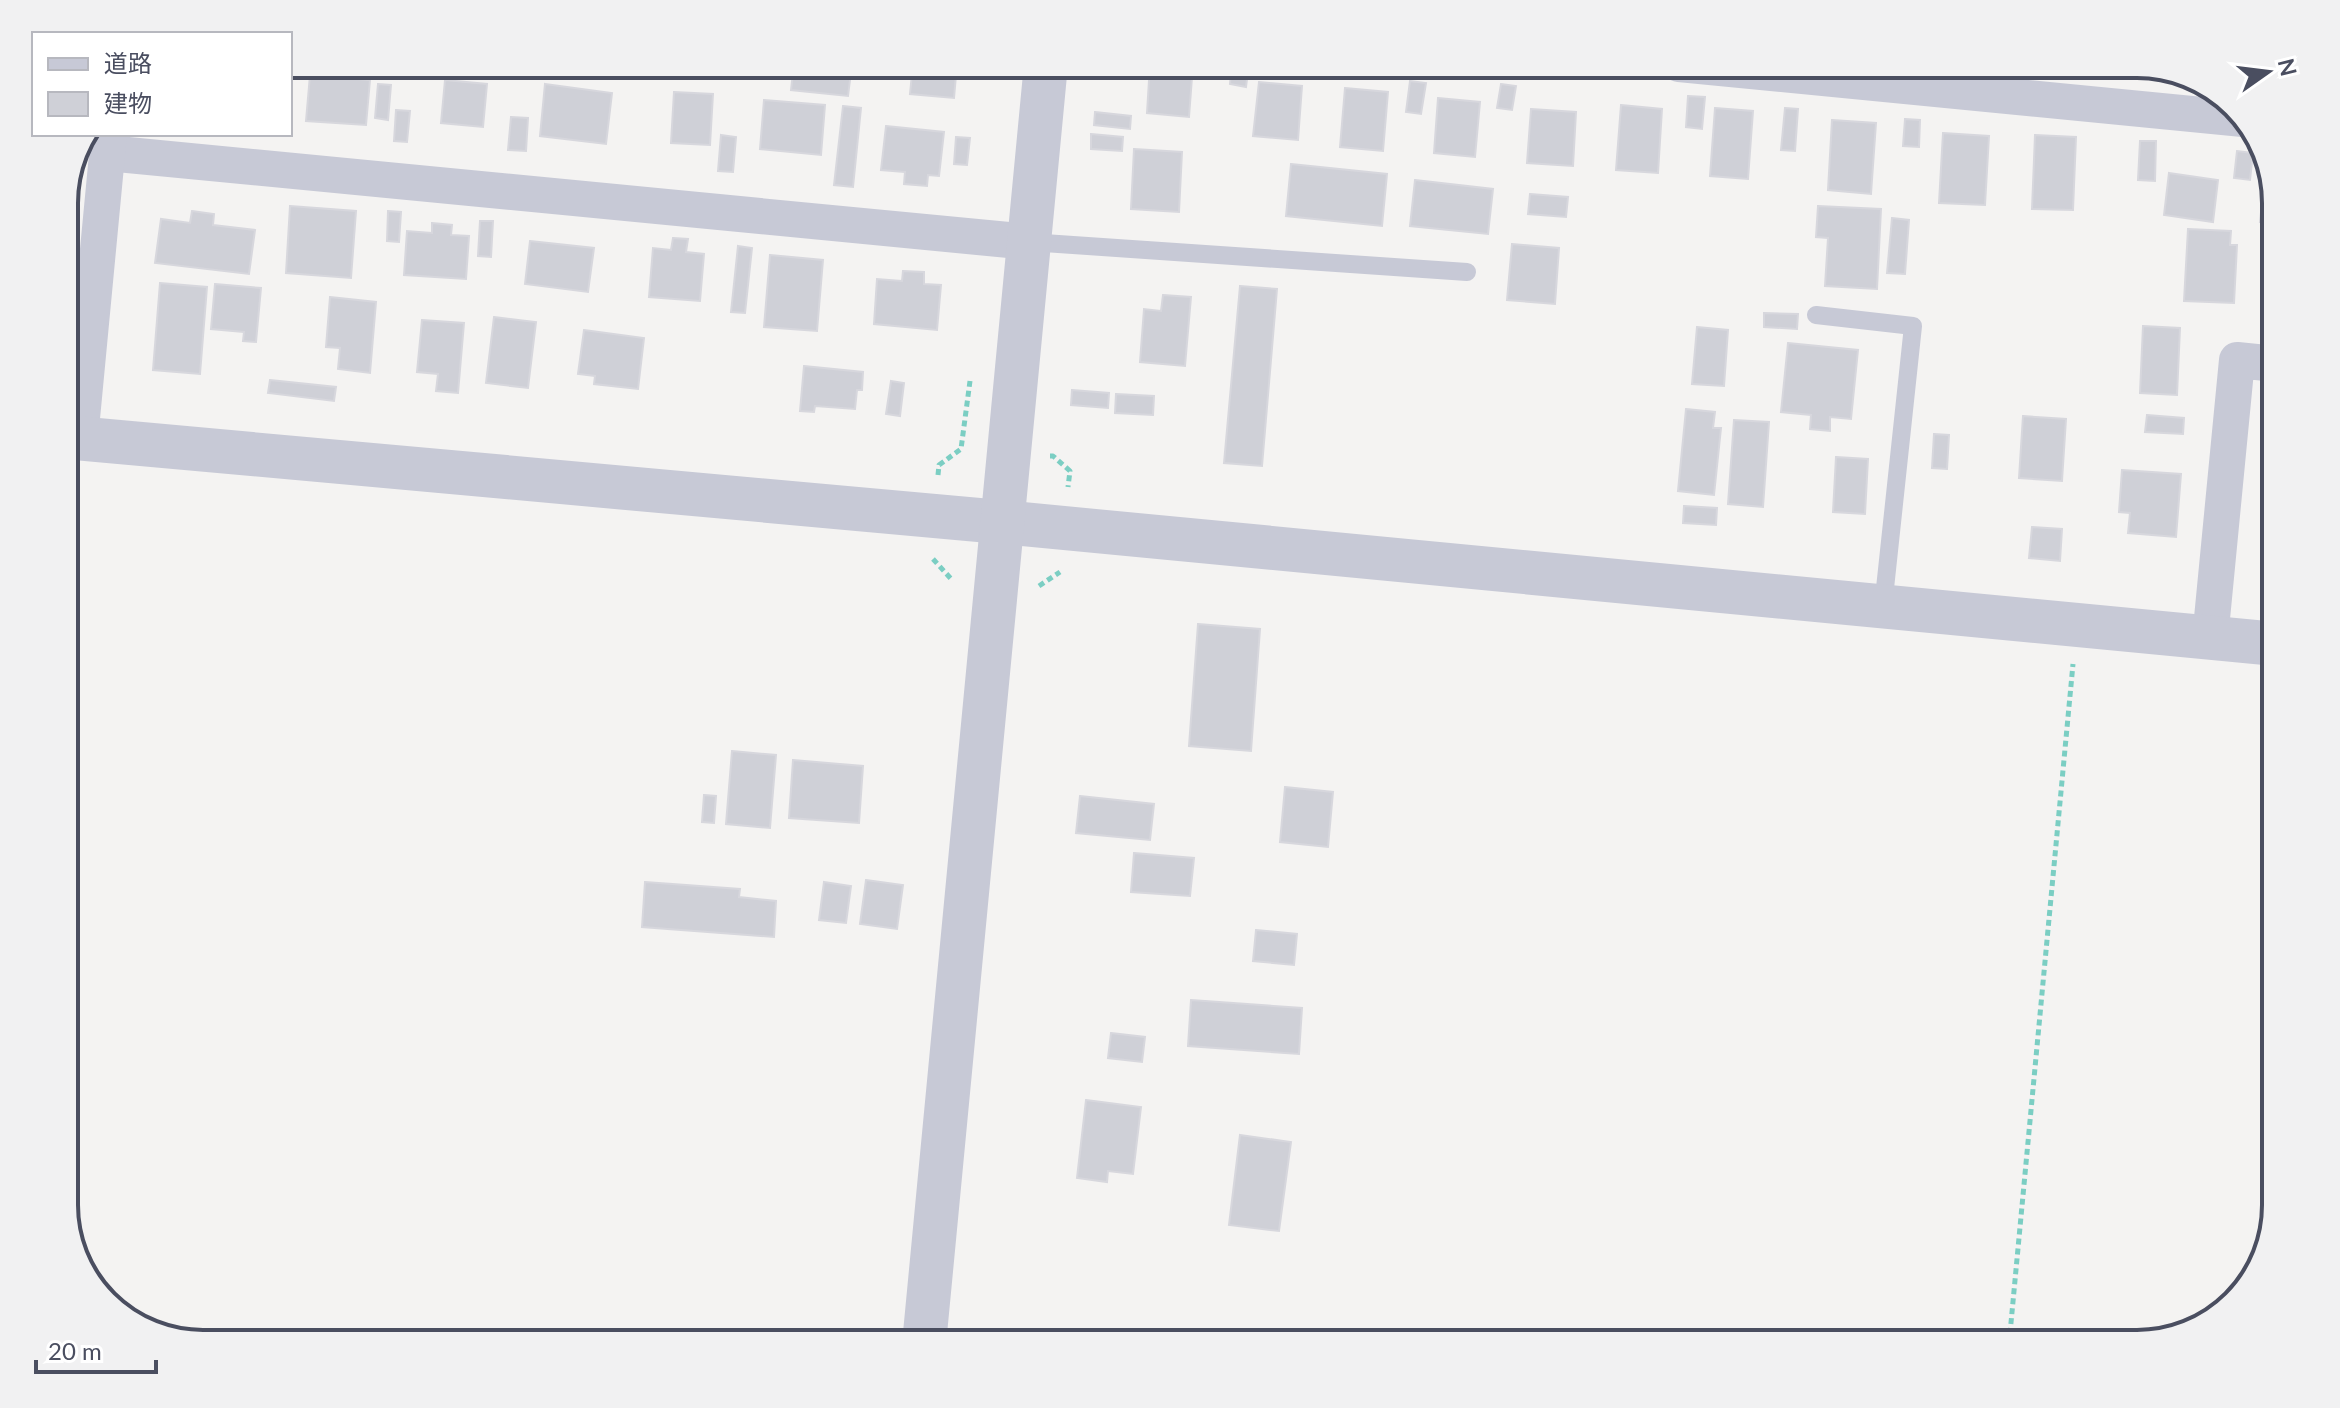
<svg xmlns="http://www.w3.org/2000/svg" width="2340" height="1408" font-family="Lato,'Noto Sans JP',sans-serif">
  <rect width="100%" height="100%" fill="#f4f3f2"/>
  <g fill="#cfd0d7" stroke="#d7d7dd" stroke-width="2">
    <path d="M681,64h41l-1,13 -40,-3z"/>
    <path d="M794,64h58l-4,32 -57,-6z"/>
    <path d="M913,64h44l-3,34 -44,-4z"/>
    <path d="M1150,64h43l-4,53 -42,-4z"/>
    <path d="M1232,64h17l-3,23 -16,-3z"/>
    <path d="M310,75l60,5 -4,45 -60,-4z"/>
    <path d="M445,80l42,4 -4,43 -42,-4z"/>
    <path d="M1410,81l16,2 -5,31 -15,-2z"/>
    <path d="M1259,82l43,4 -4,54 -45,-4z"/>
    <path d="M378,84l13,1 -3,35 -13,-2z"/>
    <path d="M545,84l67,9 -6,51 -66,-8z"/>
    <path d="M1501,84l15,2 -4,24 -15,-2z"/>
    <path d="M1345,88l43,4 -5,59 -43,-4z"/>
    <path d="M674,92l39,2 -3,51 -39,-2z"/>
    <path d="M1688,96l17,1 -3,32 -16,-2z"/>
    <path d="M1438,98l42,4 -5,55 -41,-4z"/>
    <path d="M764,100l61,5 -4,50 -61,-6z"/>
    <path d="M1621,105l41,4 -4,64 -42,-3z"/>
    <path d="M843,106l18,2 -8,79 -19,-2z"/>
    <path d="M1715,108l38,3 -5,68 -38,-3z"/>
    <path d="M1785,108l13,1 -3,42 -14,-1z"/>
    <path d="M1531,109l45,3 -3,54 -46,-3z"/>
    <path d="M396,110l14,1 -3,31 -13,-1z"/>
    <path d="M1095,112l36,4 -1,13 -36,-4z"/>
    <path d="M511,117l17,1 -2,33 -18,-1z"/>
    <path d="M1905,119l15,1 -1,27 -16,-1z"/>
    <path d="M1832,120l44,3 -5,71 -43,-4z"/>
    <path d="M886,126l58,6 -5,44 -11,-1 -1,11 -23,-2 1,-12 -24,-2z"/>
    <path d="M1943,133l46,3 -4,69 -46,-2z"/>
    <path d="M1091,134l32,3 -1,14 -31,-2z"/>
    <path d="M721,135l15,2 -3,35 -15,-1z"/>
    <path d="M2035,135l41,2 -3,73 -41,-1z"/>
    <path d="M956,137l14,1 -3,27 -13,-1z"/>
    <path d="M2140,141h16l-1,40 -17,-1z"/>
    <path d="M1134,149l48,3 -3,60 -48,-3z"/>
    <path d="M2237,151l16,2 -3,27 -16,-2z"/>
    <path d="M1291,164l96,10 -5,52 -96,-10z"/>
    <path d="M2266,164l10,31v28l-16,-1z"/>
    <path d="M2169,173l49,7 -5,42 -49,-7z"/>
    <path d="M1415,180l78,9 -5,45 -78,-8z"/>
    <path d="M1530,194l38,3 -2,20 -38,-3z"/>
    <path d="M290,206l66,5 -5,67 -65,-5z"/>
    <path d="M1818,206l63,3 -4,80 -52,-3 3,-48 -12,-1z"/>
    <path d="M192,211l22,3 -1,11 42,5 -6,44 -94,-11 6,-44 29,4z"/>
    <path d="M388,211l13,1 -2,30 -12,-1z"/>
    <path d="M1892,218l17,2 -4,54 -18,-1z"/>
    <path d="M480,221h13l-2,36 -13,-1z"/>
    <path d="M432,223l20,2 -1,10 18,1 -3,43 -62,-4 3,-44 25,2z"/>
    <path d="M2188,229l43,2 -1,14h7l-3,58 -50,-2z"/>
    <path d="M673,238l15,1 -2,13 18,2 -4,47 -51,-4 4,-49 18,2z"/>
    <path d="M530,241l64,7 -6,44 -63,-8z"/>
    <path d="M1512,244l47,4 -4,56 -48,-4z"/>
    <path d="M738,246l14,2 -7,65 -14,-1z"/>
    <path d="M770,255l53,5 -6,71 -53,-4z"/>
    <path d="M903,271l21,1v12l17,1 -4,45 -63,-6 3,-45 25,2z"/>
    <path d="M160,283l47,4 -7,87 -47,-4z"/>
    <path d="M215,284l46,4 -5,54 -13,-1 1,-9 -33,-3z"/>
    <path d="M1240,286l37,3 -15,177 -38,-3z"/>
    <path d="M1163,295l28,2 -6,69 -45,-4 4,-53 17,2z"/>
    <path d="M330,297l46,5 -6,71 -32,-4 2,-21 -14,-1z"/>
    <path d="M1764,313l34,1 -1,15 -33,-2z"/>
    <path d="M494,317l42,5 -8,66 -42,-5z"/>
    <path d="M422,320l42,3 -6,70 -22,-2 2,-17 -21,-2z"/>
    <path d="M2143,326l37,2 -3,67 -37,-2z"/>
    <path d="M1697,327l31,3 -4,56 -32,-2z"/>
    <path d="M584,330l60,8 -6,51 -44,-5 1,-8 -17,-2z"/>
    <path d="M1788,343l70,7 -7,69 -21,-2v14l-20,-2 1,-14 -30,-3z"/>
    <path d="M804,366l59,6 -1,18h-5l-2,19 -40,-3 -1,6 -14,-1z"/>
    <path d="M270,380l66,7 -2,14 -66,-8z"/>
    <path d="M891,381l13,2 -4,33 -14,-2z"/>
    <path d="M1072,390l37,3 -1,15 -37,-3z"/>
    <path d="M1116,394l38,2 -1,19 -38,-2z"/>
    <path d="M1686,409l29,3 -2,16h8l-7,67 -36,-4z"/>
    <path d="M2147,415l37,3 -1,16 -38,-2z"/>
    <path d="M2023,416l43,3 -4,62 -43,-3z"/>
    <path d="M1734,420l35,2 -6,85 -35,-3z"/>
    <path d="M1934,434l15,1 -2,34 -15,-1z"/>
    <path d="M1836,457l32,2 -3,55 -32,-2z"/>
    <path d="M2122,470l59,4 -5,63 -48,-4 2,-20 -11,-1z"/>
    <path d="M1684,506l33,2 -1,17 -33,-2z"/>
    <path d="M2032,527l30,2 -2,32 -31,-3z"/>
    <path d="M1198,624l62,5 -9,122 -62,-5z"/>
    <path d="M732,751l44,4 -6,73 -44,-4z"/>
    <path d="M793,760l70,6 -4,57 -70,-5z"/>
    <path d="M1285,787l48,5 -5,55 -48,-5z"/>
    <path d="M704,795l12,1 -2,27 -12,-1z"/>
    <path d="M1080,796l74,8 -4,36 -74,-7z"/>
    <path d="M1134,853l60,5 -4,38 -59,-4z"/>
    <path d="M866,880l37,5 -6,44 -37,-5z"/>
    <path d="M645,882l95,7 -1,8 37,4 -2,36 -132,-10z"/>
    <path d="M824,882l27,4 -5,37 -27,-3z"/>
    <path d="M1256,930l41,4 -3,31 -41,-4z"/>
    <path d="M1191,1000l111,8 -3,46 -111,-8z"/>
    <path d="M1111,1033l34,4 -3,25 -34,-4z"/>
    <path d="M1086,1100l55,7 -8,67 -25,-3 -1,11 -30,-4z"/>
    <path d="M1240,1135l51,7 -12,89 -50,-6z"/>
  </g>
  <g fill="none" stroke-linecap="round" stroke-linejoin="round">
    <g stroke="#7bcec3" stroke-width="5" stroke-dasharray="6 4" stroke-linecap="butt">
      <path d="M1050,456h3l17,15 -2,16"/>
      <path d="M938,475l1,-10 22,-16 9,-68"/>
      <path d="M933,559l20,22"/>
      <path d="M1039,586l21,-14"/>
      <path d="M64,605l12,-125"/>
      <path d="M2009,1344l64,-680"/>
    </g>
    <g stroke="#c7c9d6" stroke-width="18">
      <path d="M1029,242l438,30"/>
      <path d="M1816,315l97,11 -30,281"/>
    </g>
    <g stroke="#c7c9d6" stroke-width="36">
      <path d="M1679,64l564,55"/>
      <path d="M107,153l922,89"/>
      <path d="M80,439l29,-305"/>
      <path d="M2210,639l27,-279 39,4"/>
    </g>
    <g stroke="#c7c9d6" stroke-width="44">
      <path d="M64,437l937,85 1275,122"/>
      <path d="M924,1344l122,-1280"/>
    </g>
  </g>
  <path d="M0 0H2340V1408H0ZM203 78H2137A125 125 0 0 1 2262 203V1205A125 125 0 0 1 2137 1330H203A125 125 0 0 1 78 1205V203A125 125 0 0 1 203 78Z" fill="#f1f1f2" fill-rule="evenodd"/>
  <path fill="none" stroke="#4a4e60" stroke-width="4" d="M203 78H2137A125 125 0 0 1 2262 203V1205A125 125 0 0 1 2137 1330H203A125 125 0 0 1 78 1205V203A125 125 0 0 1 203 78Z"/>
  <rect x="32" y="32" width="260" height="104" fill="#ffffff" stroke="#b7b8bf" stroke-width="2"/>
  <rect x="48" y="58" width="40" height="12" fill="#c7c9d6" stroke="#b7b8bf" stroke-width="2"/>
  <text x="104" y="72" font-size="24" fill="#4a4e60">道路</text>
  <rect x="48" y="92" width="40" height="24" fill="#cfd0d7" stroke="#b7b8bf" stroke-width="2"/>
  <text x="104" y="112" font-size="24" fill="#4a4e60">建物</text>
  <g transform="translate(2268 72) rotate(76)" stroke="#ffffff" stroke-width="6" paint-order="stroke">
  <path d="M0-6L14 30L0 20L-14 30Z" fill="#4a4e60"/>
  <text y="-12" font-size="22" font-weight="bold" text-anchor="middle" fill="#4a4e60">N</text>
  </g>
  <path d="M36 1360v12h120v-12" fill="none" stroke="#4a4e60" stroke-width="4"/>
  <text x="48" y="1360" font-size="24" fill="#4a4e60" stroke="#ffffff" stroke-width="6" paint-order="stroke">20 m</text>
</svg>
